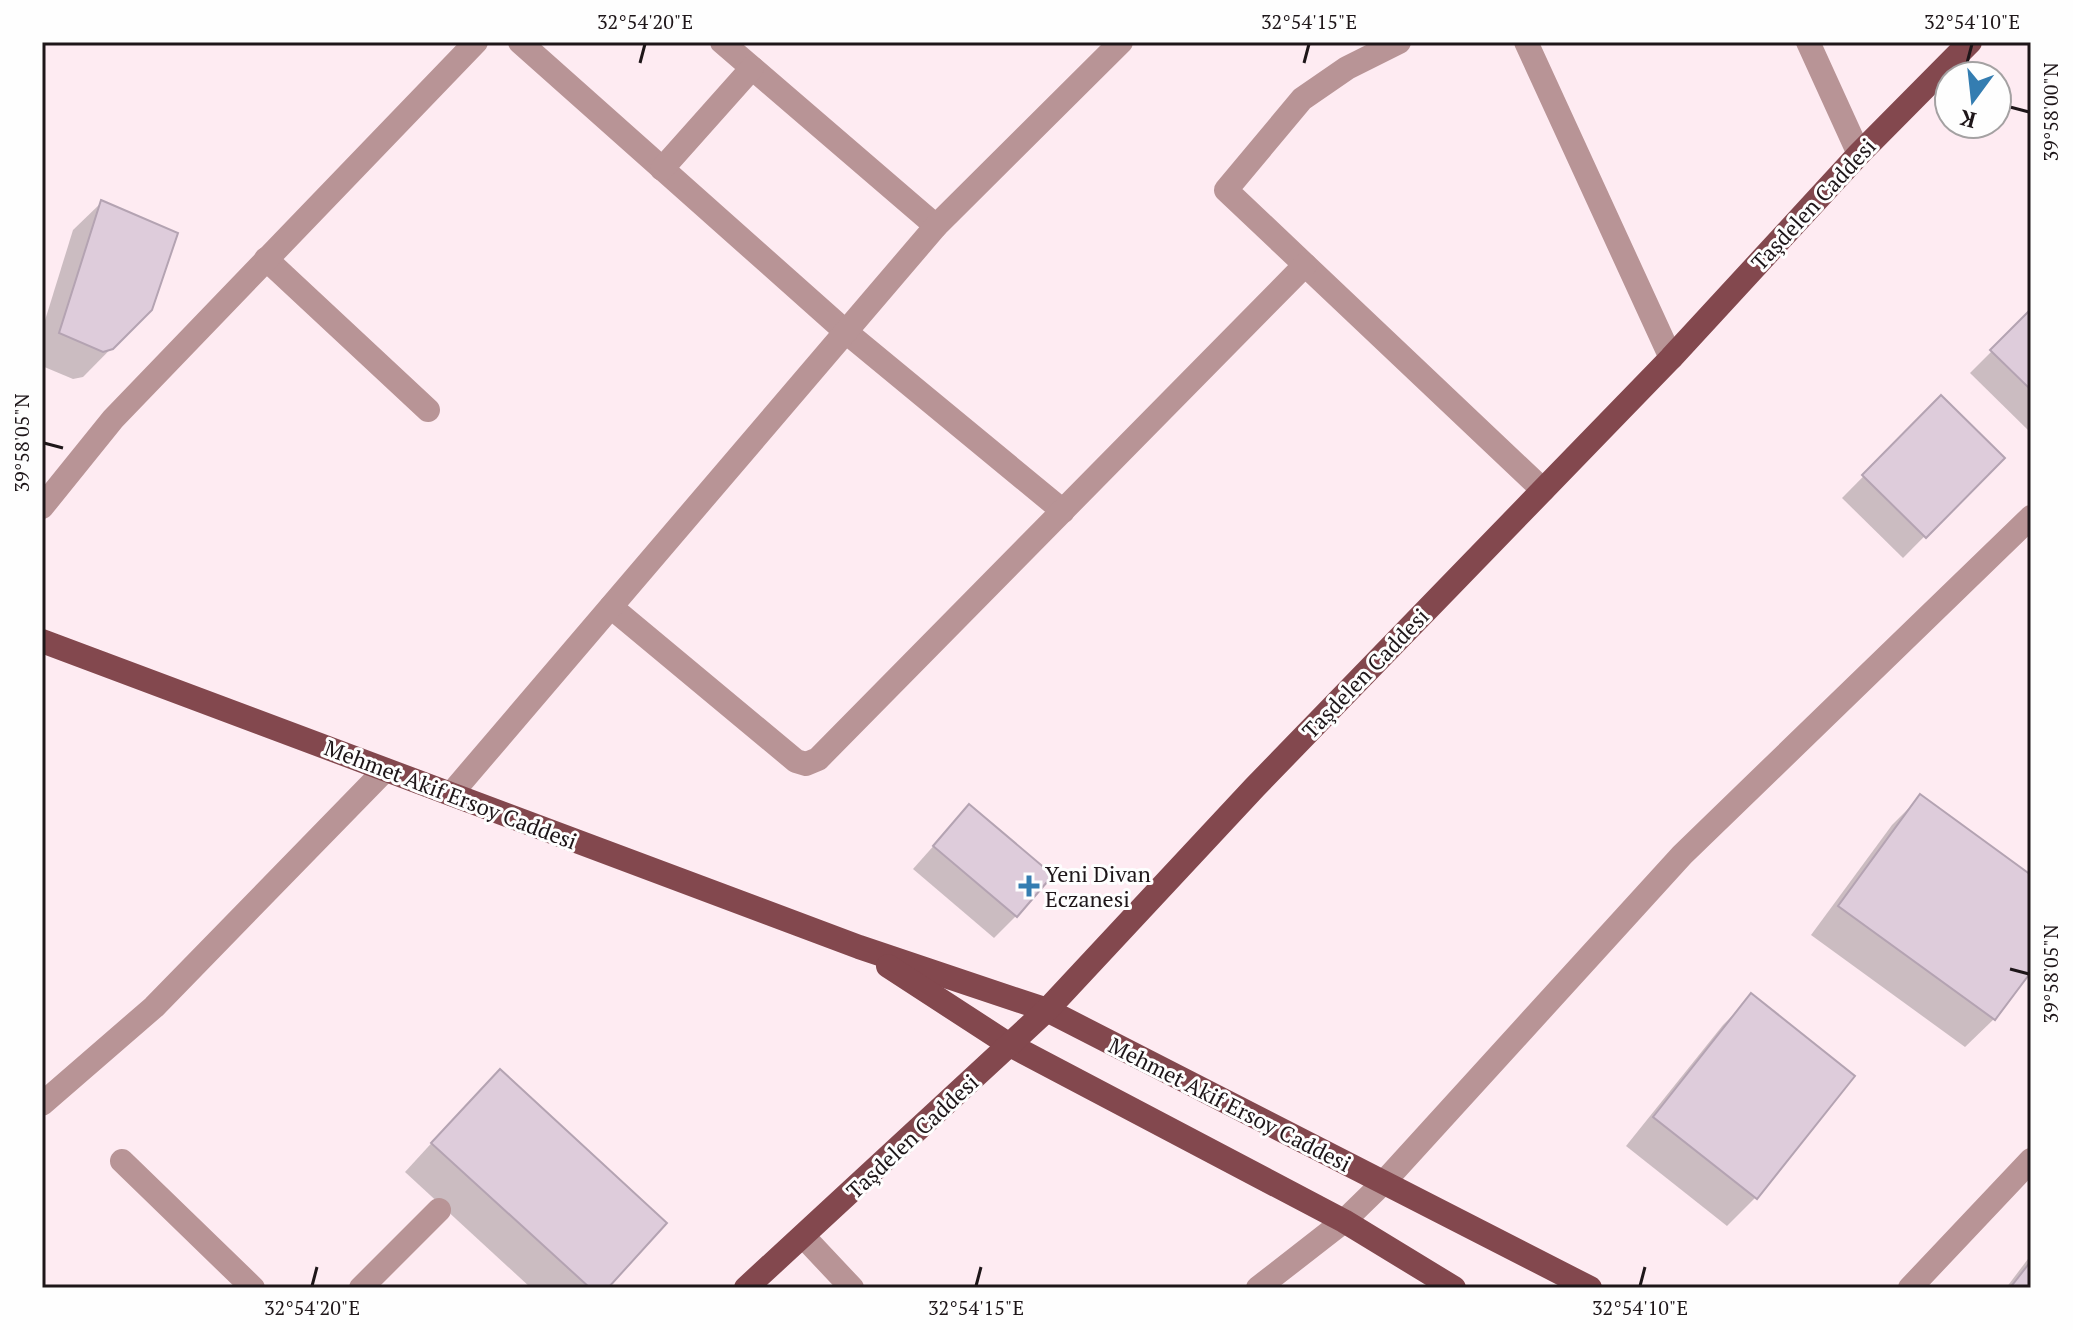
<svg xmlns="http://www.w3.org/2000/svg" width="2073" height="1330" font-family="'PT Serif',serif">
  <rect width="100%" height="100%" fill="#feebf2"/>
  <g fill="#0003">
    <path d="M102,202l48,107 -67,68 -10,2 -31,-13v-36l31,-100z"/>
    <path d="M2031,312v121l-61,-60z"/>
    <path d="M1941,398l61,60 -99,100 -61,-60z"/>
    <path d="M1920,797l111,80v91l-37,51 -29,28 -154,-112 81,-110z"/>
    <path d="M969,806l47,110 -22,22 -81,-69z"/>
    <path d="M1752,996l101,80 -98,122 -28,28 -101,-80 97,-121z"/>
    <path d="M471,1100l134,188h-74l-126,-116z"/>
    <path d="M2031,1255v33h-25z"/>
  </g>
  <g fill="#deccdb" stroke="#b4a3b2" stroke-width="2">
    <path d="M101,200l77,33 -26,77 -39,39 -10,3 -44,-19z"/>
    <path d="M2031,309v81l-41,-40z"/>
    <path d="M1941,395l64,63 -79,80 -64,-63z"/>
    <path d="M1920,794l111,81v97l-36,48 -157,-114z"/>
    <path d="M969,804l84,71 -36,42 -84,-71z"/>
    <path d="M1751,993l104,83 -98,123 -104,-82z"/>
    <path d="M500,1069l167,154 -59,65h-18l-159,-145z"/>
    <path d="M2031,1261v27h-21z"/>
  </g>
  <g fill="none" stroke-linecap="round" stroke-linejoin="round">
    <g stroke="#b89496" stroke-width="24">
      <path d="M520,42l326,290 217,179"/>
      <path d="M722,42l214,184"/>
      <path d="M1399,42l-52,26 -45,31 -76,91 317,300"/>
      <path d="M1526,42l145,316"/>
      <path d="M1808,42l51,112"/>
      <path d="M662,169l90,-101"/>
      <path d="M266,259l162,151"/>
      <path d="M42,507l71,-88 363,-377"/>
      <path d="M611,607l185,154 10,3 12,-5 487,-494"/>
      <path d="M451,794l485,-568 185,-184"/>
      <path d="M42,1104l112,-97 231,-237"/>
      <path d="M122,1161l131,127"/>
      <path d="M804,1237l48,51"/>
      <path d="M361,1288l78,-78"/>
      <path d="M1258,1288l86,-67 40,-39 298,-327 349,-338"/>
      <path d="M1910,1288l121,-128"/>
    </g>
    <g stroke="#83484e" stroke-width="24">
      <path d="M42,641l817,306 188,63 543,278"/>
      <path d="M888,966l120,78 336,177 110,67"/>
      <path d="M746,1288l301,-278 208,-223 416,-429 188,-204 111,-112"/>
    </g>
  </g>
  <path fill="none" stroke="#1e1619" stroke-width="3" d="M640,63l5,-19M1304,63l5,-19M1967,63l5,-19M2010,107l19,5M44,443l19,5M2010,969l19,5M312,1286l5,-19M976,1286l5,-19M1640,1286l5,-19"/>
  <path fill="#347db1" stroke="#fefefe" stroke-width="3" d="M1025 874h8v8h8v8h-8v8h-8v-8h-8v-8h8z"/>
  <g text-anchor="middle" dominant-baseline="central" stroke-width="6" stroke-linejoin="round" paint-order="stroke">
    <g font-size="22" fill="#1e1619" stroke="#fefefe">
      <text transform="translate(1813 204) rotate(-47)">Taşdelen Caddesi</text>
      <text transform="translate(1365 673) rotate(-46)">Taşdelen Caddesi</text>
      <text transform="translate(451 794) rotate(21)">Mehmet Akif Ersoy Caddesi</text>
      <text transform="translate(1230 1104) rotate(27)">Mehmet Akif Ersoy Caddesi</text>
      <text transform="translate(912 1136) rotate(-43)">Taşdelen Caddesi</text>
    </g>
    <g font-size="22" fill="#1e1619" stroke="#fefefe" text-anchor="start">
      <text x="1045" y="873">Yeni Divan<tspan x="1045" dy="25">Eczanesi</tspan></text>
    </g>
  </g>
  <rect width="2073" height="1330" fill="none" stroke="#fefefe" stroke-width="88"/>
  <g transform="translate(1973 100) rotate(195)"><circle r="38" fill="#fefefe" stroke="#a4a1a2" stroke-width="2"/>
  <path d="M0-6L14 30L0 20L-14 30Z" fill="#347db1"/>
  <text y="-12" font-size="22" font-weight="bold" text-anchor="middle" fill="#1e1619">K</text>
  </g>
  <rect x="44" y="44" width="1985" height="1242" fill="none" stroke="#1e1619" stroke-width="3"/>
  <g font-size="20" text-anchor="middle" fill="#1e1619">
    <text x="645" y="29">32°54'20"E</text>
    <text x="1309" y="29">32°54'15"E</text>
    <text x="1972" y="29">32°54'10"E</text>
    <text transform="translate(2051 112) rotate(-90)" y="7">39°58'00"N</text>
    <text transform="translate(22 443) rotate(-90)" y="7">39°58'05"N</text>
    <text transform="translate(2051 974) rotate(-90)" y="7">39°58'05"N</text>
    <text x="312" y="1315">32°54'20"E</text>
    <text x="976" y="1315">32°54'15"E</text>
    <text x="1640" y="1315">32°54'10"E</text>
  </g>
</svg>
